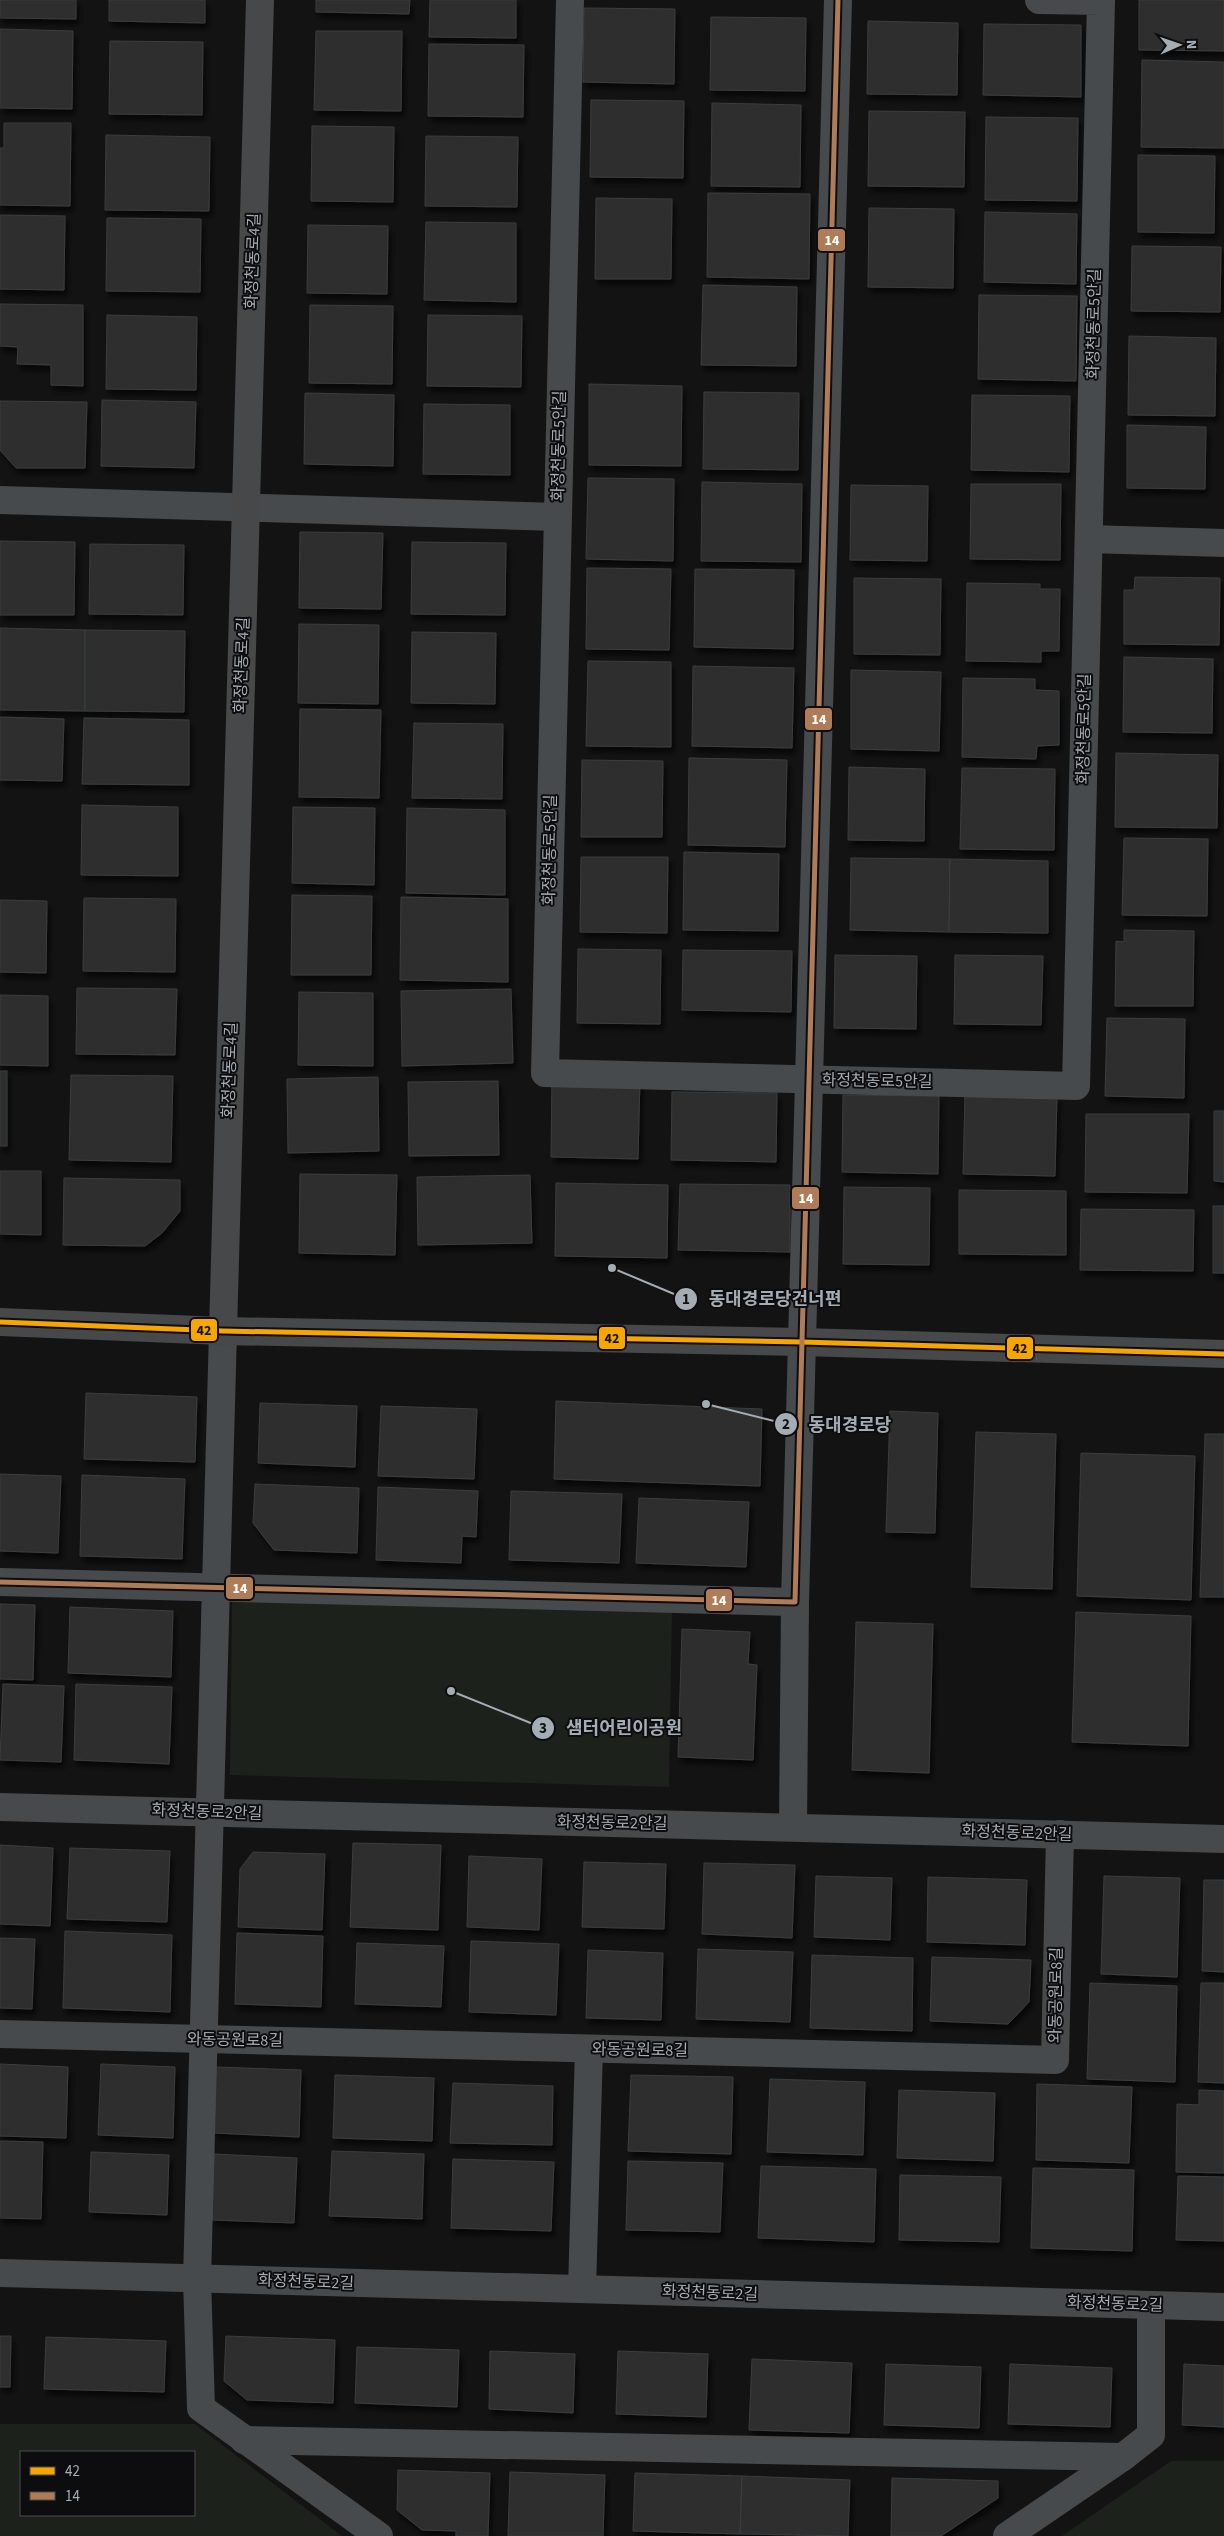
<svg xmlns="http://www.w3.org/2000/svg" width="1224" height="2536" font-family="'Source Sans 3','Noto Sans KR',sans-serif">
  <defs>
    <filter id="shadow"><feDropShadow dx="3" dy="5.5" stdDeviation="2.5" flood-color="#0009"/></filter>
  </defs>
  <rect width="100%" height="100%" fill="#131313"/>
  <g fill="#1c211b" fill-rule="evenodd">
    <path d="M232,1596l440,11 -3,180 -439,-12z"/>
    <path d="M0,2424h195l147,112h-342zM21,2452h173v63h-173z"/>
    <path d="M1171,2461h53v75h-162z"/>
  </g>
  <g fill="#2d2e2e" stroke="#3b3e3f" filter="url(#shadow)">
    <path d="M0,0h76v19l-76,-1z"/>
    <path d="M109,0h96v23l-96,-2z"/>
    <path d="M316,0h94l-1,14 -93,-2z"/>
    <path d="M430,0h86v38l-87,-1z"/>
    <path d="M1139,0h85v51l-85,-1z"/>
    <path d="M584,8l91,1 -1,75 -91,-2z"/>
    <path d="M711,17l95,1 -1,73 -95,-1z"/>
    <path d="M868,21l90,2 -1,72 -90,-1z"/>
    <path d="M984,24l97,1v72l-98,-2z"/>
    <path d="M0,29l73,2 -1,78 -72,-1z"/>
    <path d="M316,31h86l-1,80 -87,-1z"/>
    <path d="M110,41l93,1 -1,73 -93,-1z"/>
    <path d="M429,44l95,1 -1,72 -95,-1z"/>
    <path d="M1142,60l82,2v86l-83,-1z"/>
    <path d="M591,100l93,1 -1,77 -93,-1z"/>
    <path d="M712,103l89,2 -1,82 -89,-1z"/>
    <path d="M869,111l96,1 -1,75 -96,-1z"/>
    <path d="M986,117l92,1 -1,83 -92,-1z"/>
    <path d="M4,123h67l-1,83 -70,-1v-57h4z"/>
    <path d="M312,126l82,1 -1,75 -82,-1z"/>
    <path d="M106,135l104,2 -1,74 -104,-1z"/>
    <path d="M426,136l92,1 -1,70 -92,-1z"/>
    <path d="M1138,155l77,1 -1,77 -76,-1z"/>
    <path d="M708,193l102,1 -1,85 -102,-2z"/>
    <path d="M596,198l76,1 -1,80h-76z"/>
    <path d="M869,208l85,1 -1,79 -85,-1z"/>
    <path d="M985,212l92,2 -1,70 -92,-2z"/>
    <path d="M0,215l65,1 -1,74 -64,-1z"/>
    <path d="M107,218l94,1 -1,73 -94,-1z"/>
    <path d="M426,222l90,1v79l-92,-2z"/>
    <path d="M308,225l80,1 -1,68 -80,-1z"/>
    <path d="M1132,246l89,1 -1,65 -89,-1z"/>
    <path d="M703,285l94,2 -1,79 -95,-1z"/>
    <path d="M979,295l98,1 -1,85 -98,-2z"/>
    <path d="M0,304l83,1v81l-32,-1v-20l-34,-1 1,-17 -18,-1z"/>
    <path d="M310,305l83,1 -1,78 -83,-1z"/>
    <path d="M107,315l90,2 -1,73 -90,-1z"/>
    <path d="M428,315l94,1 -1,71 -94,-1z"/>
    <path d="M1129,336l87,2 -1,78 -87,-1z"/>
    <path d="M589,384l93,2 -1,80 -92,-1z"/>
    <path d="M704,392l95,1 -1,77 -95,-1z"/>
    <path d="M305,393l89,2 -1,71 -89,-2z"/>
    <path d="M972,395l98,1 -1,76 -98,-2z"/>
    <path d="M102,400l94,2 -2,66 -93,-2z"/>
    <path d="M0,401l87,1 -2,66h-69l-16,-18z"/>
    <path d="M424,404l86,1v70l-87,-1z"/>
    <path d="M1127,425l79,2 -1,62 -78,-1z"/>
    <path d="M588,478l86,1 -1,82 -87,-2z"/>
    <path d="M702,482l100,2 -1,78 -100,-1z"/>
    <path d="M971,484h90l-1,76 -90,-1z"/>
    <path d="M851,485l77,1 -1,75 -77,-1z"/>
    <path d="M300,532l83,1 -2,76 -82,-1z"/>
    <path d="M0,541l75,1 -1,73h-74z"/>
    <path d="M412,542l94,1 -1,72 -94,-1z"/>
    <path d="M90,544l94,1 -1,70 -94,-1z"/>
    <path d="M587,568l84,1 -2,81 -83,-1z"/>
    <path d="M695,569l99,1 -1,79 -99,-2z"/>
    <path d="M1135,577l85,1 -1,67 -95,-1v-54h10z"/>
    <path d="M854,578l87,1 -1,76 -86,-1z"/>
    <path d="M967,583l73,1v5h20l-1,62h-18v11l-75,-1z"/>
    <path d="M299,624l80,1 -1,79 -80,-1z"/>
    <path d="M0,628l85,2v81l-85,-1z"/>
    <path d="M85,630l100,1 -1,81 -99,-1z"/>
    <path d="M412,632l84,1 -1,71 -84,-1z"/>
    <path d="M1124,657l89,2 -1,74 -89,-1z"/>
    <path d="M588,661l83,1v85l-85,-1z"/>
    <path d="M693,666l101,2 -2,80 -100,-2z"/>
    <path d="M851,670l90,2 -2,79 -88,-2z"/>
    <path d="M963,678l72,1v11l24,1v54l-22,1 -1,13 -74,-2z"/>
    <path d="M300,709l81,1 -2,88 -80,-1z"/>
    <path d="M0,717l64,2 -2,62 -62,-1z"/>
    <path d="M84,718l105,2v65l-107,-1z"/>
    <path d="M414,723l89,1 -1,75 -90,-1z"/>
    <path d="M1116,753l102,2 -1,73 -102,-1z"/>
    <path d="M689,758l98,2 -2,87 -97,-2z"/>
    <path d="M582,760l81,1 -1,76h-81z"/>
    <path d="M849,767l76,2 -1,72 -76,-1z"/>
    <path d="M962,768l93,1 -1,81 -94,-1z"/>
    <path d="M82,805l96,2v69l-97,-1z"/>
    <path d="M293,807l82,1 -1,77 -82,-2z"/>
    <path d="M407,808l98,2v85l-99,-2z"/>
    <path d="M1124,838l84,1 -1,77 -85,-1z"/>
    <path d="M684,852l95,2 -1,77 -95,-1z"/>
    <path d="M581,857h87l-1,76 -87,-1z"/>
    <path d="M851,858l99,1 -1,73 -99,-2z"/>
    <path d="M950,859l98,2v72l-99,-1z"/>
    <path d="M292,895l80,1 -1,79h-80z"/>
    <path d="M401,897l107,2v83l-108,-2z"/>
    <path d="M84,898l92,1 -1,73 -92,-1z"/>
    <path d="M0,900l47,1 -1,72 -46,-1z"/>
    <path d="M1124,930l70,1 -1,75h-78l1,-65 8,1z"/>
    <path d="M578,949l83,1 -1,74 -83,-1z"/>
    <path d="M683,950l109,1 -1,61 -109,-2z"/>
    <path d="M835,955l82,1 -1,73 -82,-1z"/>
    <path d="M955,955l88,1 -2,69 -87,-1z"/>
    <path d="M77,988l100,1 -2,66 -99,-1z"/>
    <path d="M511,989l2,74 -111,3 -1,-75z"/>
    <path d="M299,992l74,1v73l-75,-1z"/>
    <path d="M0,995l48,1v70l-48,-1z"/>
    <path d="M1107,1018l78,1 -1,79 -79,-2z"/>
    <rect x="0" y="1071" width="7" height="75"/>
    <path d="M71,1075l102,1 -2,86 -102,-2z"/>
    <path d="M378,1077l1,74 -91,2 -1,-74z"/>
    <path d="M552,1077l88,2 -2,80 -87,-2z"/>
    <path d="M498,1081l1,74 -90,1 -1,-74z"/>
    <path d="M672,1092l105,1 -1,69 -105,-2z"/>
    <path d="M843,1095l96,1 -1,78 -96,-2z"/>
    <path d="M965,1095l92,1 -2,80 -92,-2z"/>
    <path d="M1214,1111h10v71l-10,-1z"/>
    <path d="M1086,1114h103l-2,79 -102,-1z"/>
    <path d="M0,1171h41v64l-41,-1z"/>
    <path d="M300,1174l97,1 -2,80 -96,-2z"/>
    <path d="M530,1175l2,68 -114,2 -1,-68z"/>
    <path d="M64,1178l116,2v31l-18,22 -17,13 -82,-1z"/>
    <path d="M556,1183l112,2 -1,73 -112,-2z"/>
    <path d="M680,1184l110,1v67l-112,-2z"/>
    <path d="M844,1187l86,1 -1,77 -86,-1z"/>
    <path d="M959,1190l107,1v64l-107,-1z"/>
    <rect x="1213" y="1206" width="11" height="67"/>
    <path d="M1081,1209l113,1 -1,61 -113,-1z"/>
    <path d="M86,1393l111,4 -2,65 -111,-3z"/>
    <path d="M556,1401l206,8 -2,77 -206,-7z"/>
    <path d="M260,1403l97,3 -2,61 -97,-4z"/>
    <path d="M381,1406l96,3 -3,70 -96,-3z"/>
    <path d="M890,1411l48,2 -3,120 -49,-1z"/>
    <path d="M976,1432l80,2 -4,155 -81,-2z"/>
    <path d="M1205,1434h19v163h-24z"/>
    <path d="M1081,1453l114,3 -4,144 -114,-4z"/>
    <path d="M0,1474l61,2 -3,77 -58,-2z"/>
    <path d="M82,1475l103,4 -3,80 -102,-3z"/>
    <path d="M255,1484l104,4 -2,65 -83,-3 -21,-27z"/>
    <path d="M378,1487l100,4 -2,46 -14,-1 -1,27 -85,-3z"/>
    <path d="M511,1491l111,3 -3,69 -110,-3z"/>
    <path d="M639,1498l110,4 -3,65 -110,-4z"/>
    <path d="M0,1604l35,1 -2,75 -33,-1z"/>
    <path d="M70,1607l103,4 -2,66 -103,-4z"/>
    <path d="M1076,1612l115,4 -3,130 -116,-4z"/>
    <path d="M856,1622l77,2 -4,149 -77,-3z"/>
    <path d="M682,1629l68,3 -2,32 9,1 -4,95 -75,-3z"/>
    <path d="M3,1684l61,2 -3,76 -61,-2z"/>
    <path d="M76,1684l96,3 -3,77 -95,-4z"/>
    <path d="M353,1843l88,2 -3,85 -88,-3z"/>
    <path d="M0,1845l53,3 -3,78 -50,-2z"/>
    <path d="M70,1848l100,3 -3,71 -100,-3z"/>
    <path d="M253,1852l72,2 -3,76 -84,-3 2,-58z"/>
    <path d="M469,1856l73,3 -3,71 -72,-3z"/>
    <path d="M584,1862l82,2 -2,65 -82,-2z"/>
    <path d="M704,1863l91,2 -3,73 -90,-4z"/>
    <path d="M816,1876l76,2 -2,62 -76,-3z"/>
    <path d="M1104,1876l76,2 -3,99 -76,-3z"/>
    <path d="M928,1877l99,3 -2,65 -98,-3z"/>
    <path d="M1204,1880h20v92l-22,-1z"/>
    <path d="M65,1931l107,4 -2,77 -107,-4z"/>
    <path d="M237,1933l86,3 -2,71 -86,-3z"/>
    <path d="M0,1938l35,1 -3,70 -32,-1z"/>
    <path d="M471,1941l88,3 -3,71 -87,-3z"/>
    <path d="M357,1943l87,3 -3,61 -86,-3z"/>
    <path d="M698,1949l95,3 -3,70 -94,-3z"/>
    <path d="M588,1950l75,3 -2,67 -75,-2z"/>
    <path d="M812,1955l101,3 -1,73 -102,-3z"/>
    <path d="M932,1957l99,3 -2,42 -21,22 -78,-3z"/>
    <path d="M1090,1983l87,3 -2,96 -88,-3z"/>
    <path d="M1201,1983h23v100l-26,-1z"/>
    <path d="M0,2064l68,3 -2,71 -66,-2z"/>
    <path d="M101,2064l74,3 -2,71 -75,-3z"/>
    <path d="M216,2067l85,3 -2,67 -85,-4z"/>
    <path d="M335,2075l99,3 -2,63 -99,-3z"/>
    <path d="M631,2075l102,2 -2,77 -103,-3z"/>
    <path d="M770,2079l95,3 -2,73 -96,-3z"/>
    <path d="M453,2083l100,3 -1,59 -102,-2z"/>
    <path d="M1037,2084l95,3 -3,76 -93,-3z"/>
    <path d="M899,2090l96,3 -2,68 -96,-3z"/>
    <path d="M1199,2090l25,1v82l-48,-1 1,-68 22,1z"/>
    <path d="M0,2141l43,1 -2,77 -41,-1z"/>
    <path d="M332,2151l92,3 -2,65 -93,-3z"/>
    <path d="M91,2152l78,3 -2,60 -78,-3z"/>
    <path d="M214,2154l83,4 -3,65 -82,-3z"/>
    <path d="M453,2159l101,3 -3,69 -100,-3z"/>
    <path d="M628,2161l95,2 -3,69 -94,-2z"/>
    <path d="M761,2166l115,3 -2,73 -116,-4z"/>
    <path d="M1033,2168l101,2 -2,81 -101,-3z"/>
    <path d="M900,2175l101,2 -2,65 -100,-2z"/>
    <path d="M1178,2176l46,1v64l-48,-1z"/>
    <path d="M0,2336h11l-1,51h-10z"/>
    <path d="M226,2336l109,4 -2,63 -86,-3 -23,-19z"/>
    <path d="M46,2337l120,4 -2,51 -120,-3z"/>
    <path d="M357,2347l102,3 -2,57 -102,-4z"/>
    <path d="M490,2351l85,3 -2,59 -84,-4z"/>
    <path d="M618,2351l90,3 -2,63 -90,-3z"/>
    <path d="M752,2359l100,4 -3,70 -100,-3z"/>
    <path d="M886,2364l95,3 -2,61 -95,-3z"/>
    <path d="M1010,2364l102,4 -2,59 -102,-3z"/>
    <path d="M1184,2364l40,2v61l-42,-2z"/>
    <path d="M398,2470l92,3 -2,63h-32v-5l-34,-1 -25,-20z"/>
    <path d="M510,2472l95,3 -2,61h-95z"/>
    <path d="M635,2473l107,3 -2,58 -107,-3z"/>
    <path d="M742,2476l108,4 -2,56 -108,-2z"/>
    <path d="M892,2478l106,3v17l-57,38h-50z"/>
  </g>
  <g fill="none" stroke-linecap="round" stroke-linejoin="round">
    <g stroke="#474a4c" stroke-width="28">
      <path d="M570,0l-25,1073 531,13 25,-1085 -62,-1"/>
      <path d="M0,500l557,17"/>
      <path d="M1089,539l135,4"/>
      <path d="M223,1331l-26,948 4,129 178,128"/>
      <path d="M0,1582l795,20 43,-1602"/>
      <path d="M0,1807l1224,32"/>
      <path d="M793,1827l2,-225"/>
      <path d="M0,2034l1055,26 5,-226"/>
      <path d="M0,2273l1224,34"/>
      <path d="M582,2289l7,-240"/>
      <path d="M244,2440l879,17"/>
      <path d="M1007,2536l116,-79 28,-22v-130"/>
    </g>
    <g stroke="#46484a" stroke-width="28">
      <path d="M0,1322l223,9 579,11 422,12"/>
      <path d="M223,1331l37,-1331"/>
    </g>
    <defs>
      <path id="bus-1" d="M0,1322l223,9 579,11 422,12"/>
      <path id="bus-2" d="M0,1582l795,20 43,-1602"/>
    </defs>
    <use href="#bus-1" stroke="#0d0d0f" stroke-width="9"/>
    <use href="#bus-2" stroke="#0d0d0f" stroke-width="9"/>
    <use href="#bus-1" stroke="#f7a600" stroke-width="5"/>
    <use href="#bus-2" stroke="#b07c57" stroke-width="5"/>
  </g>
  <g text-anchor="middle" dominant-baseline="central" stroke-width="4" stroke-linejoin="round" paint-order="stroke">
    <g font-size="16" fill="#a4acb4" stroke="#0d0d0f">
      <text transform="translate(253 261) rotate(-88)">화정천동로4길</text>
      <text transform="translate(1094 324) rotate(-89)">화정천동로5안길</text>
      <text transform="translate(559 446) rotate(-89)">화정천동로5안길</text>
      <text transform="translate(242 665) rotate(-88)">화정천동로4길</text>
      <text transform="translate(1084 729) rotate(-89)">화정천동로5안길</text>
      <text transform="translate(550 850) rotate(-89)">화정천동로5안길</text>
      <text transform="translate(230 1070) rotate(-88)">화정천동로4길</text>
      <text transform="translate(877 1081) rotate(1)">화정천동로5안길</text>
      <text transform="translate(207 1812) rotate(2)">화정천동로2안길</text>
      <text transform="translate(612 1823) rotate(1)">화정천동로2안길</text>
      <text transform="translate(1017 1833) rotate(2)">화정천동로2안길</text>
      <text transform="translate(1056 1995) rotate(-89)">와동공원로8길</text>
      <text transform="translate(235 2040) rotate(1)">와동공원로8길</text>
      <text transform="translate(640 2050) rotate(1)">와동공원로8길</text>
      <text transform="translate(306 2282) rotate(2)">화정천동로2길</text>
      <text transform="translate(710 2293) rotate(2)">화정천동로2길</text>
      <text transform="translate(1115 2304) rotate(2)">화정천동로2길</text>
    </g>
  </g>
  <path fill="none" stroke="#a4acb4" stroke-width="2" d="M612 1268L686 1299M706 1404L786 1424M451 1691L543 1728"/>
  <g fill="#a4acb4" stroke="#0d0d0f" stroke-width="2">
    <circle cx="612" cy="1268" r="5"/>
    <circle cx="706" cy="1404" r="5"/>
    <circle cx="451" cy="1691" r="5"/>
    <circle cx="686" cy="1299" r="12"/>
    <circle cx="786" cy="1424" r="12"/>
    <circle cx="543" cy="1728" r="12"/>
  </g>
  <g font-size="15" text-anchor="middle" font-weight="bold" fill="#111">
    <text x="686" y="1304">1</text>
    <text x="786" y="1429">2</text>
    <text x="543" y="1733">3</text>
  </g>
  <g font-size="18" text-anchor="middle" font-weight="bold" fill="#a4acb4" stroke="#0d0d0f" stroke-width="4" stroke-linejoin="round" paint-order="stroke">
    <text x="775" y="1305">동대경로당건너편</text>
    <text x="850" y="1431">동대경로당</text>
    <text x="624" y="1734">샘터어린이공원</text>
  </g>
  <g stroke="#0d0d0f" stroke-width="2">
    <rect x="817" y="228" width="29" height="24" rx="5" fill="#b07c57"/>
    <rect x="804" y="707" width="29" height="24" rx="5" fill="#b07c57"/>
    <rect x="791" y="1186" width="29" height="24" rx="5" fill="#b07c57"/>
    <rect x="190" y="1318" width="28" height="24" rx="5" fill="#f7a600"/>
    <rect x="598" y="1326" width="28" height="24" rx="5" fill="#f7a600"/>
    <rect x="1006" y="1336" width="28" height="24" rx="5" fill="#f7a600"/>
    <rect x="225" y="1576" width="29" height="24" rx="5" fill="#b07c57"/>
    <rect x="705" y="1588" width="28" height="24" rx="5" fill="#b07c57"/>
  </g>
  <g font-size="14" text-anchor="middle" font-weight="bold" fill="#fff">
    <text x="832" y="245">14</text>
    <text x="819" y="724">14</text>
    <text x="806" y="1203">14</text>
    <text x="240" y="1593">14</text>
    <text x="719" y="1605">14</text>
  </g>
  <g font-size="14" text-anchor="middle" font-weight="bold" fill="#111">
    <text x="204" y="1335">42</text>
    <text x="612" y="1343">42</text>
    <text x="1020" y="1353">42</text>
  </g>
  <rect x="20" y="2451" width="175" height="65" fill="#0d0d0f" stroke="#494d51"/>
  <rect x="30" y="2467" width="25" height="8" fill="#f7a600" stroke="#494d51"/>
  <text x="65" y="2476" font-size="15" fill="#a4acb4">42</text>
  <rect x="30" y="2492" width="25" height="8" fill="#b07c57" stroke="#494d51"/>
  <text x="65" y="2501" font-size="15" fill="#a4acb4">14</text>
  <g transform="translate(1179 45) rotate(88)" stroke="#0d0d0f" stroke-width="4" paint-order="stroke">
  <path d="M0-4L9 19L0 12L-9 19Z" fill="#a4acb4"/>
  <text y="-8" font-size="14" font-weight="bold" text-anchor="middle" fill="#a4acb4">N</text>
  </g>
</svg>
